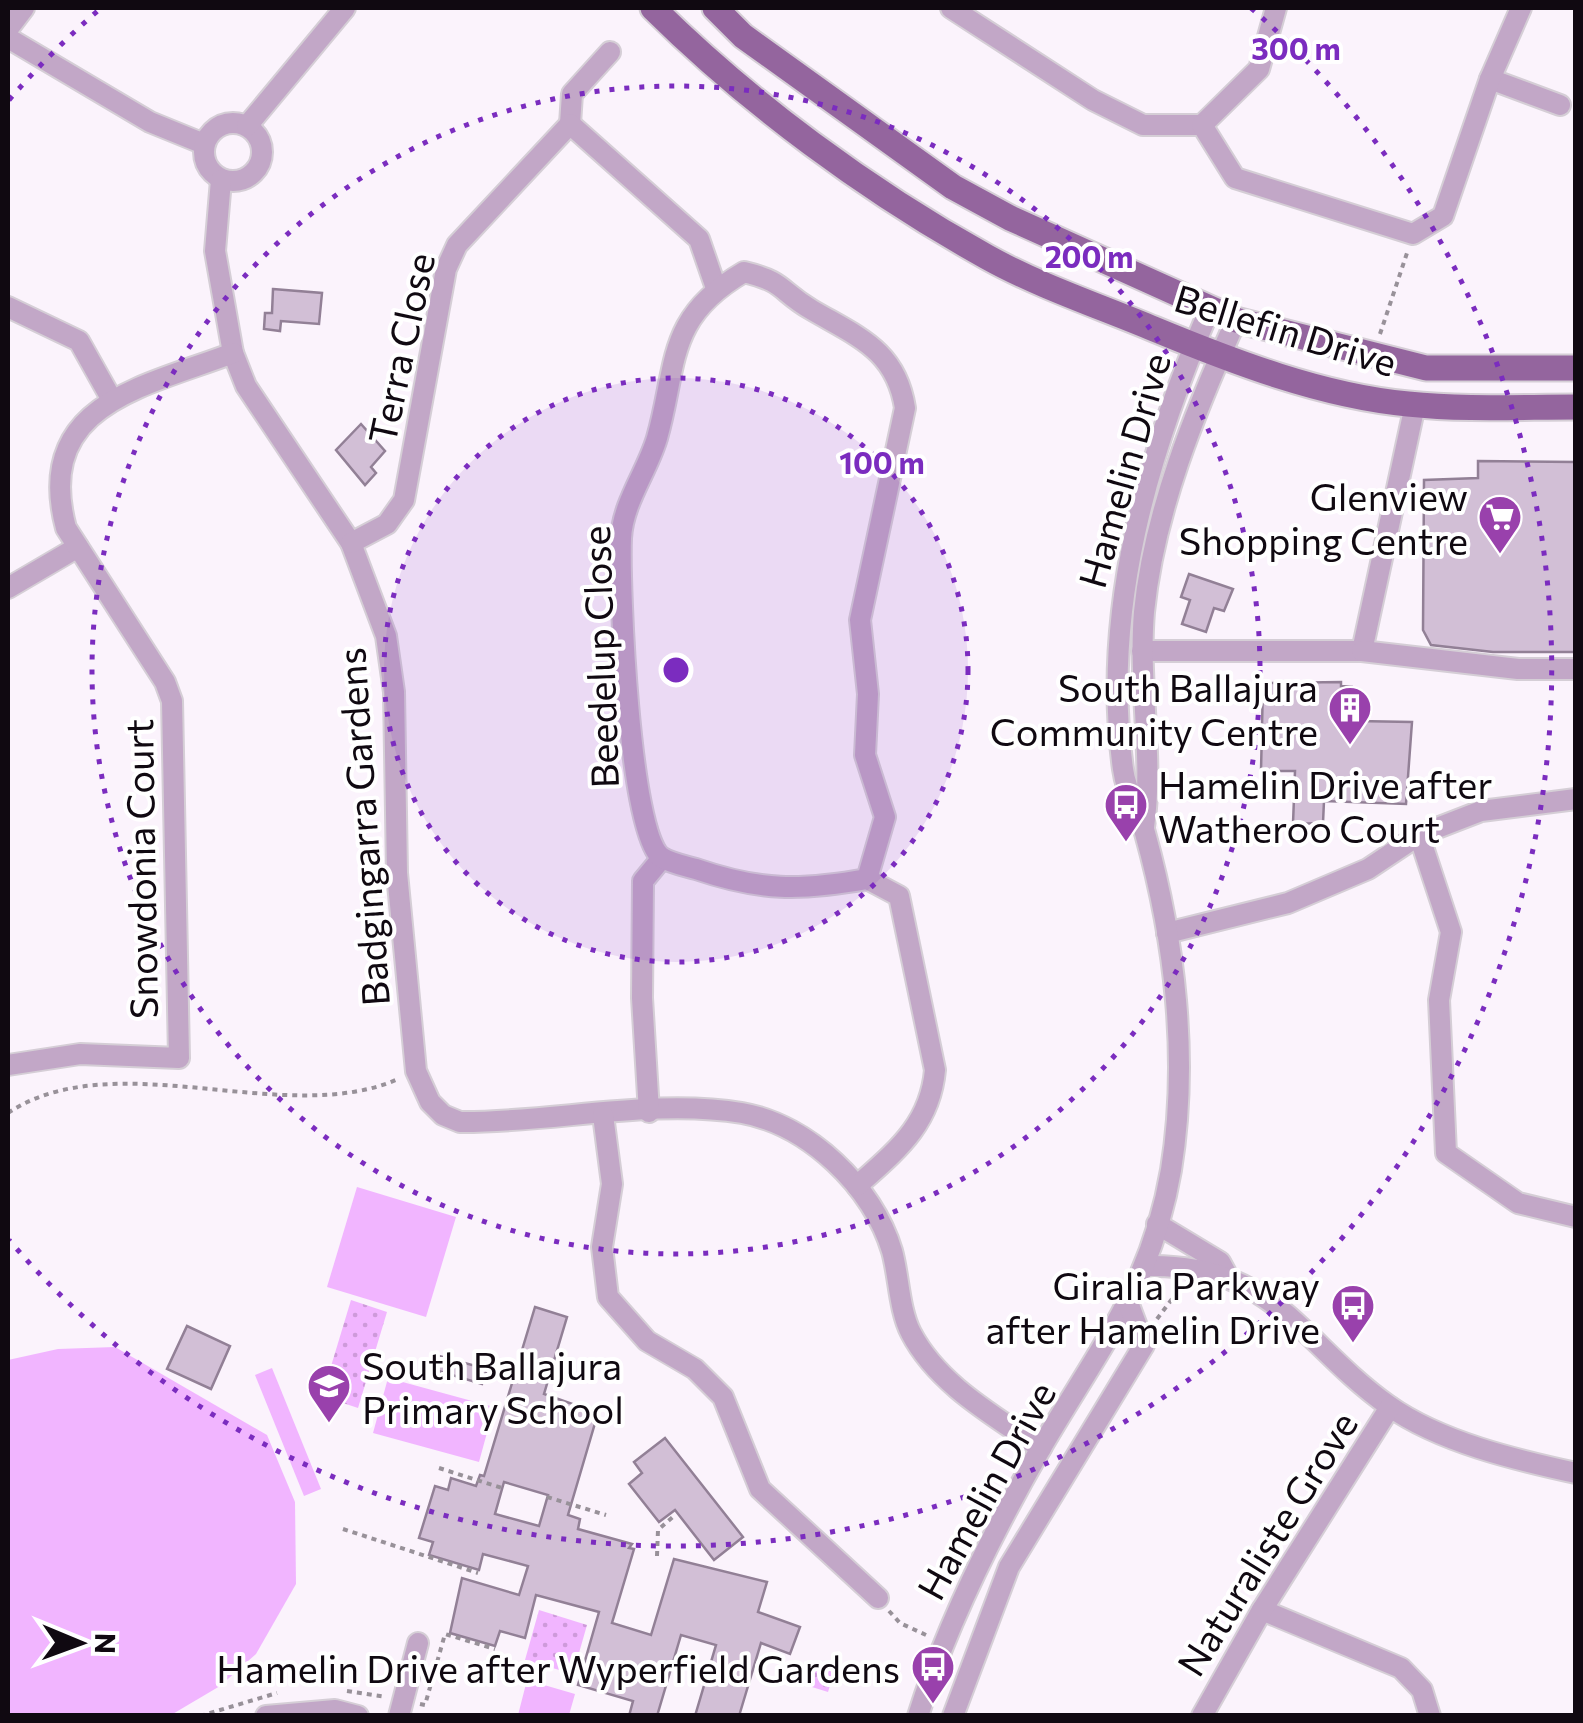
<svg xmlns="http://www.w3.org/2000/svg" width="1583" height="1723" font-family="Commissioner,sans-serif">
  <defs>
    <pattern id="park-dots" width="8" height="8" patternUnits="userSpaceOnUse" patternTransform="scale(2.5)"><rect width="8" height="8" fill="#f1b5ff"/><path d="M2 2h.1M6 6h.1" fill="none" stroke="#ce9ada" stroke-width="1.8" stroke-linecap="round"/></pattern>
  </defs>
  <rect width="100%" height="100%" fill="#fbf3fc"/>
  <g fill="#f1b5ff">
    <path d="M357,1187l99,30 -30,100 -99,-30z"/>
    <path d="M115,1347l152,88 28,67 1,82 -40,70 -36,32 -49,29h-163v-355l50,-11z"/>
    <path d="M272,1368l49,121 -17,7 -49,-121z"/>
    <path d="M388,1378l106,29 -15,55 -106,-29z"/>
    <path d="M527,1680l48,14 -6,21h-58h7z"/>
  </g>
  <g fill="url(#park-dots)">
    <path d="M351,1300l36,12 -29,96 -36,-12z"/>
    <path d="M539,1610l48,15 -14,49 -48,-14z"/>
    <path d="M806,1660l22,6 5,10 -5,16 -29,-9z"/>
  </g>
  <g fill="#d2bfd6" stroke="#928096" stroke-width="2.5" fill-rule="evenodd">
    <path d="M273,289l49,4 -3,31 -38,-3 -1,10 -16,-2 1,-16h7z"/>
    <path d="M361,424l24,27 -14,16 5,6 -11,12 -29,-35z"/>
    <path d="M1478,461l98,1v190h-83l-62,-7 -8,-15 1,-150 54,-2z"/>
    <path d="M1189,574l44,15 -9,22 -10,-3 -8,24 -24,-8 8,-24 -9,-3z"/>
    <path d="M1341,682v4l11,1 5,34 55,1 -6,82 -82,-3 -1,22 -30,1 2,-53h-34l2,-88z"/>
    <path d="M535,1307l32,10 -23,77 54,19 -30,102 12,4 -2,10 54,15 -3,4 5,1 -22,74 39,12 23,-76 93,23 -9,30 42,15 -10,27 -29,-11 -22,73h-44l21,-71 -35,-10 -24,81h-28l4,-15 -55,-16 21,-73 -63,-17 -11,43 -25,-7 -5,15 -45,-13 12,-55 57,17 9,-29 -45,-12 -4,16 -50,-15 4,-13 -14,-4 16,-52 13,4 3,-12 25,8 4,-11 4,1zM504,1482l44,13 -9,31 -44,-12z"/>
    <path d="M187,1326l43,20 -19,43 -44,-20z"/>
    <path d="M439,1356l48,13 -5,15 -47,-14z"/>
    <path d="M665,1438l78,99 -29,23 -39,-50 -16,12 -30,-38 13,-11 -8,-11z"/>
  </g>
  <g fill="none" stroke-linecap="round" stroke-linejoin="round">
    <defs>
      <g id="minor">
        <path d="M951,8l142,92 50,25h59l57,-56 17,-61"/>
        <path d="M8,29l16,-21"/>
        <path d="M8,38l142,84 54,22"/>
        <path d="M1490,79l70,26"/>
        <circle cx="233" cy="152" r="29"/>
        <path d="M570,124l2,-30 38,-42"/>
        <path d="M1202,125l33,53 178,56 30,-18 47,-137 31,-71"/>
        <path d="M247,126l98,-118"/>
        <path d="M221,180l-6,71 18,102 13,33 105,157 35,93 8,56 3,181 19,198 14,31 13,13 17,7c91,1 193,-24 282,-9 67,12 131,74 150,138 7,25 7,59 19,82 27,52 84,83 130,115"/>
        <path d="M8,307l71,34 33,59"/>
        <path d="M351,543l36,-19 17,-24 42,-231 11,-24 113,-121 129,115 17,49"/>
        <path d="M8,588l70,-41"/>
        <path d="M1142,651h220l53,-246"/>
        <path d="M1362,651l156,18h58"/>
        <path d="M1144,827c10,-71 -6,-143 0,-215 10,-101 51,-200 92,-292"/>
        <path d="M1419,835l32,97 -12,68 7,153 72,50 58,14"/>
        <path d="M1167,933l121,-30 80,-34 51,-34 62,-24 95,-12"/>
        <path d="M8,1065l72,-11 99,4 -7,-357 -7,-19 -99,-154c-33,-124 78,-141 167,-175"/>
        <path d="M649,1112l-7,-114 1,-117 19,-23"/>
        <path d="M603,1115l9,69 -10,63 6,50 39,44 48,28 28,28 37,92 118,109"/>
        <path d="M857,1186c39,-35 73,-61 78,-116l-36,-174 -32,-17 18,-62 -20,-62 3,-61 -8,-74 45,-212c-9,-58 -47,-71 -93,-98 -33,-19 -26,-28 -68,-38 -79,46 -66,92 -87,166 -10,34 -34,64 -36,100 -2,48 8,295 40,319 9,6 24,9 35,12 64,22 104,22 171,10"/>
        <path d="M1157,1224l63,38 7,13"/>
        <path d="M1147,1266c129,-2 152,76 242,140 51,36 127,54 187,67"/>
        <path d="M1262,1610l139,58 21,22 8,26"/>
        <path d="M266,1716l69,-6 23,6"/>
        <path d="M399,1716l19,-73"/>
        <path d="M918,1716c29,-93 75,-184 123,-268 57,-98 110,-161 130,-278 18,-111 4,-229 -26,-337 -6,-22 -19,-40 -22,-64 -22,-158 25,-317 87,-461"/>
        <path d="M953,1716l56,-149 135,-222 -15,-40"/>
        <path d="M1202,1716l60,-106 128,-203"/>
      </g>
      <g id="major">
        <path d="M653,8c97,96 215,183 334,249 52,29 112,49 167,72 80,33 168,67 254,75 56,6 112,3 168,3"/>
        <path d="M715,8l28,28 210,151 57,31 226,102 190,48h150"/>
      </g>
    </defs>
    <use href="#minor" stroke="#d5ced6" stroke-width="24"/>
    <use href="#major" stroke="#d5ced6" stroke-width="29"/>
    <g stroke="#989199" stroke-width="4" stroke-dasharray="5 5" stroke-linecap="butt">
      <path d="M1380,334l27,-81"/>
      <path d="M8,1113c106,-71 278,16 390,-34"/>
      <path d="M1157,1319l24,-32"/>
      <path d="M439,1468l63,20"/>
      <path d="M547,1497l59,18"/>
      <path d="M343,1529l135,44"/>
      <path d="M657,1556l1,-26 17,-15"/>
      <path d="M889,1611l11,12 26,12"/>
      <path d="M347,1691l39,6"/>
      <path d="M420,1704l5,1 20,-71 50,15"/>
      <path d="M200,1716l77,-23"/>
    </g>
    <use href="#minor" stroke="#c2a7c7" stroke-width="20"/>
    <use href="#major" stroke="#94659e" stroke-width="25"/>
  </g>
  <circle cx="676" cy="670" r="292" fill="#7b2cbf" fill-opacity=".12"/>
  <g fill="none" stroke="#7b2cbf" stroke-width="5" stroke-dasharray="5 10">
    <circle cx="676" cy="670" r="292"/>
    <circle cx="676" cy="670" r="584"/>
    <path d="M9 100A877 877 0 0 1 101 8M1251 8A877 877 0 1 1 9 1240"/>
  </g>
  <defs>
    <symbol id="supermarket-pin" viewBox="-11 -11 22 30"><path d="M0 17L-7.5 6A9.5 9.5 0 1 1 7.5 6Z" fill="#9941ac" stroke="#fff"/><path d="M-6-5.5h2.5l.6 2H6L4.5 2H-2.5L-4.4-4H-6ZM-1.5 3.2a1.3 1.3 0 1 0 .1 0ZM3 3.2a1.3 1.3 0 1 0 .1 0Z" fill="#fff"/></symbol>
    <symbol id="building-pin" viewBox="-11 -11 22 30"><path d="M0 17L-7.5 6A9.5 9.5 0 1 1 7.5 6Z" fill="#9941ac" stroke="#fff"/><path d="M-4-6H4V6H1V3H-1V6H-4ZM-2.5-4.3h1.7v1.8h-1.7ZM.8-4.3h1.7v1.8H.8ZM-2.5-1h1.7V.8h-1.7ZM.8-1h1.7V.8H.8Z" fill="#fff"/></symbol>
    <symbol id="bus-pin" viewBox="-11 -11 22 30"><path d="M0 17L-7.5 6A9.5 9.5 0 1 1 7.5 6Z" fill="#9941ac" stroke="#fff"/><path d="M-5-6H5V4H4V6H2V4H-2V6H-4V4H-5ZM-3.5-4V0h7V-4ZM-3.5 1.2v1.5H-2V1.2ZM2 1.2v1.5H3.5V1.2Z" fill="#fff"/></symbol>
    <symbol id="school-pin" viewBox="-11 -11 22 30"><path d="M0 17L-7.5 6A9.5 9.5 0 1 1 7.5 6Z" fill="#9941ac" stroke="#fff"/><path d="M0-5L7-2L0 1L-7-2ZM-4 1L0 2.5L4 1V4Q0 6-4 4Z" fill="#fff"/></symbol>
  </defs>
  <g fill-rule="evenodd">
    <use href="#supermarket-pin" x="1475" y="492" width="50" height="68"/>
    <use href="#building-pin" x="1325" y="683" width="50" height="68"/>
    <use href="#bus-pin" x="1101" y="780" width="50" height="68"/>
    <use href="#bus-pin" x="1328" y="1281" width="50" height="68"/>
    <use href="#school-pin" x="304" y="1361" width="50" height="68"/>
    <use href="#bus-pin" x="908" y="1642" width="50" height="68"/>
  </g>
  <g text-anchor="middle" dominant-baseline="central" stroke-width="8" stroke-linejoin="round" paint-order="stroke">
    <g font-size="38" fill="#100911" stroke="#fff">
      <text transform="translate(1286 329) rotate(17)">Bellefin Drive</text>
      <text transform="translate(400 348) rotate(-78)">Terra Close</text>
      <text transform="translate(1123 470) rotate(-74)">Hamelin Drive</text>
      <text transform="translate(599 657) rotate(-92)">Beedelup Close</text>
      <text transform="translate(362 827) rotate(-94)">Badgingarra Gardens</text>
      <text transform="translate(140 869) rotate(-91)">Snowdonia Court</text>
      <text transform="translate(985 1490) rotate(-61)">Hamelin Drive</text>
      <text transform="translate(1266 1543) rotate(-58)">Naturaliste Grove</text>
    </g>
    <g font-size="38" fill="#100911" stroke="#fff" text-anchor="end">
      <text x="1468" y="495">Glenview<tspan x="1468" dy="44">Shopping Centre</tspan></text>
      <text x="1318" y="686">South Ballajura<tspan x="1318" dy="44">Community Centre</tspan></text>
      <text x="1158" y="783" text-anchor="start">Hamelin Drive after<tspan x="1158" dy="44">Watheroo Court</tspan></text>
      <text x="1320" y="1284">Giralia Parkway<tspan x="1320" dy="44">after Hamelin Drive</tspan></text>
      <text x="362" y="1364" text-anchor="start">South Ballajura<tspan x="362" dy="44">Primary School</tspan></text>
      <text x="900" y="1667">Hamelin Drive after Wyperfield Gardens</text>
    </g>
  </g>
  <circle cx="676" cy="670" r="15" fill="#7b2cbf" stroke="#fff" stroke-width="5"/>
  <g font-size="30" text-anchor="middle" font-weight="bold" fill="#7b2cbf" stroke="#fff" stroke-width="8" stroke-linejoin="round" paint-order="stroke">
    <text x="1296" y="60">300 m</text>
    <text x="1089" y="268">200 m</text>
    <text x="882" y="474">100 m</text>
  </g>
  <rect width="1583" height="1723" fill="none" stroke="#100911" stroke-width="20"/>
  <g transform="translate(80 1643) rotate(91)" stroke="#ffffff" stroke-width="8" paint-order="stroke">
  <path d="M0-8L18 38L0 25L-18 38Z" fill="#100911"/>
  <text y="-15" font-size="28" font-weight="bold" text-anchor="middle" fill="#100911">N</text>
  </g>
</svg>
